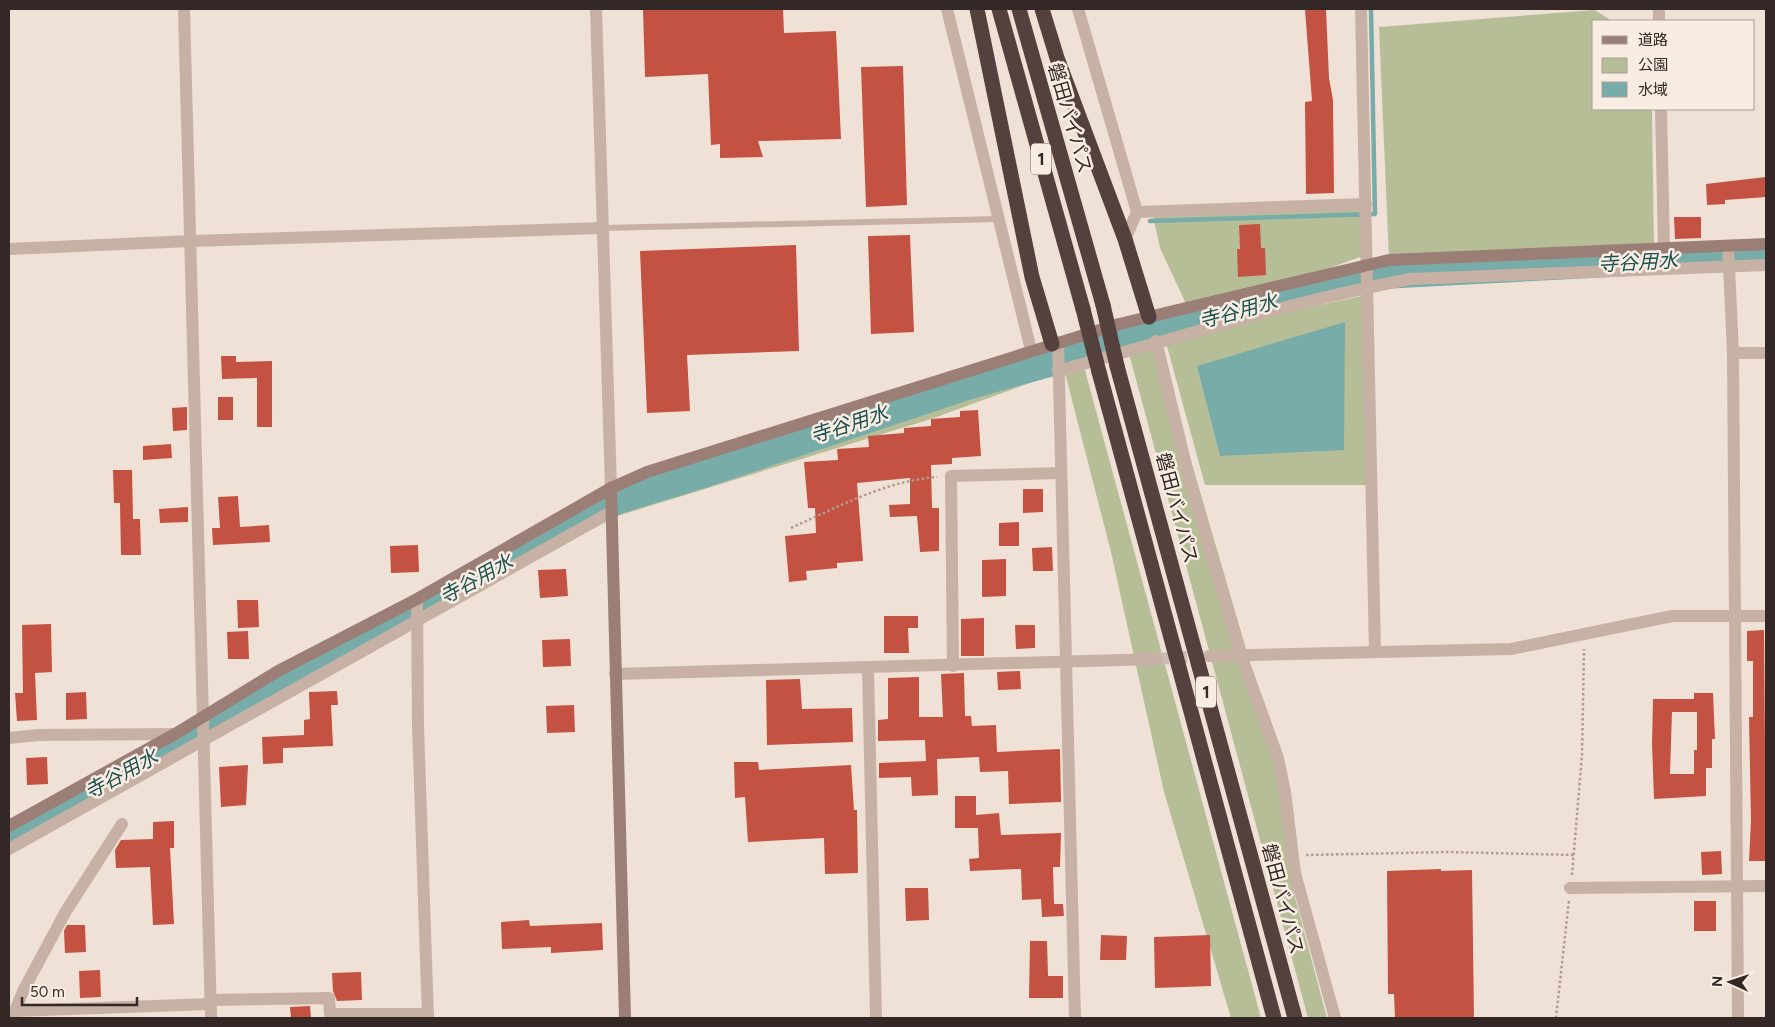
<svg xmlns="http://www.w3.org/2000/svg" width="1775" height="1027" font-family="Figtree,'Noto Sans JP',sans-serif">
  <rect width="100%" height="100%" fill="#f0e1d7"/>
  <g fill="#b6be98">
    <path d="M1595,10l17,11h-18v88h58l2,140 -265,11 -10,-233z"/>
    <path d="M1366,204v51l-96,34 -82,19 -28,-60 -8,-37z"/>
    <path d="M1366,295l5,190h-166l-40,-146z"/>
    <path d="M1156,341l122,417 11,68 5,68 33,124h-19l-180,-668z"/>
    <path d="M1031,350l12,28 -112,41 -320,99 -602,330v-22l602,-338z"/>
    <path d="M1083,363l178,655h-30l-67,-226 -53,-240 -47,-183z"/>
  </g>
  <path fill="#77aca8" d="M1345,322l-1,128 -124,6 -23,-90z"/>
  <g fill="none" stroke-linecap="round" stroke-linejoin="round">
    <path stroke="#77aca8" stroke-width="4.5" d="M1150,221l225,-7 -4,-205"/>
    <path stroke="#77aca8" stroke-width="28" d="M9,836l591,-328 21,-9 85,-26 264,-88 367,-102 44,-8 385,-20"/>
  </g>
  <g fill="#c35242" fill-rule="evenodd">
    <path d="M643,9h140l1,24 52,-2 5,108 -83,2 5,16 -43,1v-14l-9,1 -3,-71 -63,3z"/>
    <path d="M1305,9h21l3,69 4,22 1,93 -28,1 -1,-92 7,-1z"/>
    <path d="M903,66l4,139 -41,2 -5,-140z"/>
    <path d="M1766,177v20l-41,3v4l-18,1 -1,-21z"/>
    <path d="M1674,217h27v21l-26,1z"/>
    <path d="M1260,224l1,24h4l1,27 -28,2 -1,-28h3l-1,-24z"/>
    <path d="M910,235l4,97 -43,2 -3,-98z"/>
    <path d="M796,245l3,106 -112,4 3,56 -43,2 -7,-162z"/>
    <path d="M221,356h15v6l36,-1v66h-15v-49l-35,1z"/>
    <rect x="218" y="397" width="15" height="23"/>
    <path d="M187,407v23l-14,1 -1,-23z"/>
    <path d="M978,410l3,46 -29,2v6l-21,1 1,43h7v43l-19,1 -3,-36 -27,1 -1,-12 21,-1v-26l-53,5 6,78 -26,2v5l-31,3 1,9 -18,2 -4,-46 31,-3 -1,-25h-7l-4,-46 34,-2 -1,-11 32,-2 -1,-11 36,-3v-5l27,-2v-7l29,-2v-6z"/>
    <path d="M171,444l1,14 -29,2v-14z"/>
    <path d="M113,470h19l1,49h7l1,36h-20l-1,-52h-6z"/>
    <path d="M1023,489h20v23l-20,1z"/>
    <path d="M238,496l2,31 29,-2 1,17 -57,3 -1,-17h8l-2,-31z"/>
    <path d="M188,507v15l-28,1 -1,-14z"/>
    <path d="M1019,522v24h-20v-23z"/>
    <path d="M418,545l1,27 -28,1 -1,-27z"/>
    <path d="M1052,547l1,24h-20l-1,-23z"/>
    <path d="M1006,559v37l-24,1v-37z"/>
    <path d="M566,569l2,27 -28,2 -2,-28z"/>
    <path d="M237,600h21l1,27 -21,1z"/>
    <path d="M884,616h34v12h-10l1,25h-25z"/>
    <path d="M984,618v38h-23v-37z"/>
    <path d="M51,624l1,48 -17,1 2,47 -20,1 -2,-28h8l-1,-68z"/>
    <path d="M1015,625h20v23l-19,1z"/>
    <path d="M1764,630l2,231h-17l2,-40 -2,-104h4v-56h-6v-30z"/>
    <path d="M248,631l1,28h-21l-1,-27z"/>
    <path d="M570,639l1,27 -28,1 -1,-27z"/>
    <path d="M1020,671l1,18 -23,1 -1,-18z"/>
    <path d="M964,673l1,43h6l1,10 24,-1 1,27 63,-3 1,53 -52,2 -1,-33 -28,1 -1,-15 -42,2 1,36 -26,1 -1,-19 -32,1v-15l47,-2 -1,-21 -47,1v-21l10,-1v-41l31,-1v40h24l-2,-43z"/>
    <path d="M800,679l2,30 50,-1 1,34 -86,3 -1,-65z"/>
    <path d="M337,691l1,14h-7l2,41 -50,2v15l-20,1 -1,-27 42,-2v-15l6,-1 -1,-27z"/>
    <path d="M86,692l1,27 -21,1v-27z"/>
    <path d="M1694,693h19l2,46h-3v29h-6v28l-52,3 -2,-55 1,-45h41zM1672,712h25v38h-3v24h-24z"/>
    <path d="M574,705l1,27 -28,1 -1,-27z"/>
    <path d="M47,757l1,27 -21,1 -1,-27z"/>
    <path d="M734,762h24l1,8 92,-5 3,45h3l1,63 -33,1 -1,-36 -76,4 -3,-45 -10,1z"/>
    <path d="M248,765l-2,40 -25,2 -2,-40z"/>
    <path d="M955,796h21v19l23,-2 2,22 60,-2 -1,34h-7l1,37h9l1,12 -22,1 -1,-18 -19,1 -1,-31 -51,2 -1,-12 10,-1 -1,-30h-23z"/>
    <path d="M174,821v27h-4l4,76 -21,1 -3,-58 -34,1 -1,-18 6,-10 32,-1v-17z"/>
    <path d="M1721,851l1,23 -20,1 -1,-23z"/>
    <path d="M1441,869v2l31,-1 2,148h-79l-1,-24h-6l-1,-123z"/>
    <path d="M905,888h23l1,32 -23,1z"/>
    <rect x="1694" y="901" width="22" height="30"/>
    <path d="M529,920l1,6 72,-3 1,27 -52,3v-6l-49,2 -1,-27z"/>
    <path d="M67,925h18l1,27 -21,1 -1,-22z"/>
    <path d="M1101,935l26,1 -1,24h-26z"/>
    <path d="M1210,935l1,51 -56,2 -1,-51z"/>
    <path d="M1030,941h17l1,35h15v22h-34z"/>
    <path d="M100,970l1,27 -21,1 -1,-27z"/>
    <path d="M361,972l1,28 -25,1 -4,-10 -1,-18z"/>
    <path d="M310,1006l1,12h-20l-1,-11z"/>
  </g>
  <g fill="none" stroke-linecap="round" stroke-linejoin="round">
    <path stroke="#cabcb3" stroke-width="12" stroke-dasharray="12 6" stroke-linecap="butt" d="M1157,659l47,-3"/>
    <g stroke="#b39a8e" stroke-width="2.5" stroke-dasharray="2.5 2.5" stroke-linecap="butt">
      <path d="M791,528c47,-21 94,-47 146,-51"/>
      <path d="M1306,855l141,-3 127,3"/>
      <path d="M1572,875l10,-120 2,-106"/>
      <path d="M1556,1018l13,-118"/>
    </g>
    <path stroke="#c7b0a4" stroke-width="6" d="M603,228l397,-9"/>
    <g stroke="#c7b0a4" stroke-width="12">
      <path d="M184,9l27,1009"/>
      <path d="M596,9l15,479"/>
      <path d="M947,9l84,341"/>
      <path d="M1078,9l59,203 -12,27"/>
      <path d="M1361,9l14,643"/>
      <path d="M1659,9v12"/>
      <path d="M1661,109l3,140"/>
      <path d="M1137,212l229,-8"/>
      <path d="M1728,246l5,107 5,665"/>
      <path d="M9,249l182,-8 412,-13"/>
      <path d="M1156,341l34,141 51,173 37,103 7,34 10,81 40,145"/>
      <path d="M1058,342l17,676"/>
      <path d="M1733,353h33"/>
      <path d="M1058,371c117,-33 233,-69 352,-92l356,-14"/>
      <path d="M417,599l1,127 10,292"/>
      <path d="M1209,656l302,-7 161,-33h94"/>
      <path d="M953,666l-2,-190 109,-3"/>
      <path d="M868,669l8,349"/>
      <path d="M615,674l542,-15"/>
      <path d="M9,738l29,-3 137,-1"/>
      <path d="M9,849l602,-337"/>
      <path d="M1570,888l196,-2"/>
      <path d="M210,1000l119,-2 1,16h98"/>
      <path d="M15,1011l195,-7"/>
      <path d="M12,1018l12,-29 42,-78 56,-87"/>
    </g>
    <g stroke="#9b7f76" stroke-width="12">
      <path d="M611,488l14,530"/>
      <path d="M9,826l166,-92 103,-63 139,-72 194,-111 36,-16 472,-148 270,-64 377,-16"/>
    </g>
    <g stroke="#54413d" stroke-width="15">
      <path d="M977,9l55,268 20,67"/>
      <path d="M999,9l84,300"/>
      <path d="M1019,9l84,296"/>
      <path d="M1042,9l15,49 68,181 24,78"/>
      <path d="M1117,366l178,652"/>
      <path d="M1099,372l175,646"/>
    </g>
    <g stroke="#54413d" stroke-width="15">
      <path d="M1103,305l14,61"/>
      <path d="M1083,309l16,63"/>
    </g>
  </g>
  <g text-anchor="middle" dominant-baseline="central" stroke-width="5" stroke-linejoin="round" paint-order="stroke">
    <g fill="#f8ece3" stroke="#6e635e" stroke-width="1">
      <rect x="1031" y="143.5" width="20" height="31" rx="4"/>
      <rect x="1196" y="676.5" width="20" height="31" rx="4"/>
    </g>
    <g font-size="18" font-weight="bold" fill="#332825">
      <text x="1041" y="159">1</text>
      <text x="1206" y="692">1</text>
    </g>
    <g font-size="19" fill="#332825" stroke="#f8ece3">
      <text transform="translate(1070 118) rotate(74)">磐田バイパス</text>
      <text transform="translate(1177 508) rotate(75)">磐田バイパス</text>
      <text transform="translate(1283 899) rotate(75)">磐田バイパス</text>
    </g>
    <g font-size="20" font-style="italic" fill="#1c5350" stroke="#f8ece3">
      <text transform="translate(1638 262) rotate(-3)">寺谷用水</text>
      <text transform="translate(1238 311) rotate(-15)">寺谷用水</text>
      <text transform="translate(849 424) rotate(-18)">寺谷用水</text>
      <text transform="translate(476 579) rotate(-29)">寺谷用水</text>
      <text transform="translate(121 774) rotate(-29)">寺谷用水</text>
    </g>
  </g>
  <rect width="1775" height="1027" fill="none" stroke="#332825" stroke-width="20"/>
  <rect x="1592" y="20" width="162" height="90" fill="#f8ece3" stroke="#a99e97"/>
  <rect x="1602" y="36" width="25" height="8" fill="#9b7f76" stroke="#a99e97"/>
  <text x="1638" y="45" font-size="15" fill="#332825">道路</text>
  <rect x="1602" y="58" width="25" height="15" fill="#b6be98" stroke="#a99e97"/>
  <text x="1638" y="70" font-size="15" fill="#332825">公園</text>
  <rect x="1602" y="82" width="25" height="15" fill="#77aca8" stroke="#a99e97"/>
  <text x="1638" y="95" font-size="15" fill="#332825">水域</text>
  <g transform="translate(1730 982) rotate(273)" stroke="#f8ece3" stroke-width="4" paint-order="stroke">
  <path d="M0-4L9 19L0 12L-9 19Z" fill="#332825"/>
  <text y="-8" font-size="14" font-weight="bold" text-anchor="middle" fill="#332825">N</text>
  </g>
  <path d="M22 997v8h115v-8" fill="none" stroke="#332825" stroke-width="2.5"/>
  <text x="30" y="997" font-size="15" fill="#332825" stroke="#f8ece3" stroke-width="4" paint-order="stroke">50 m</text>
</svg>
